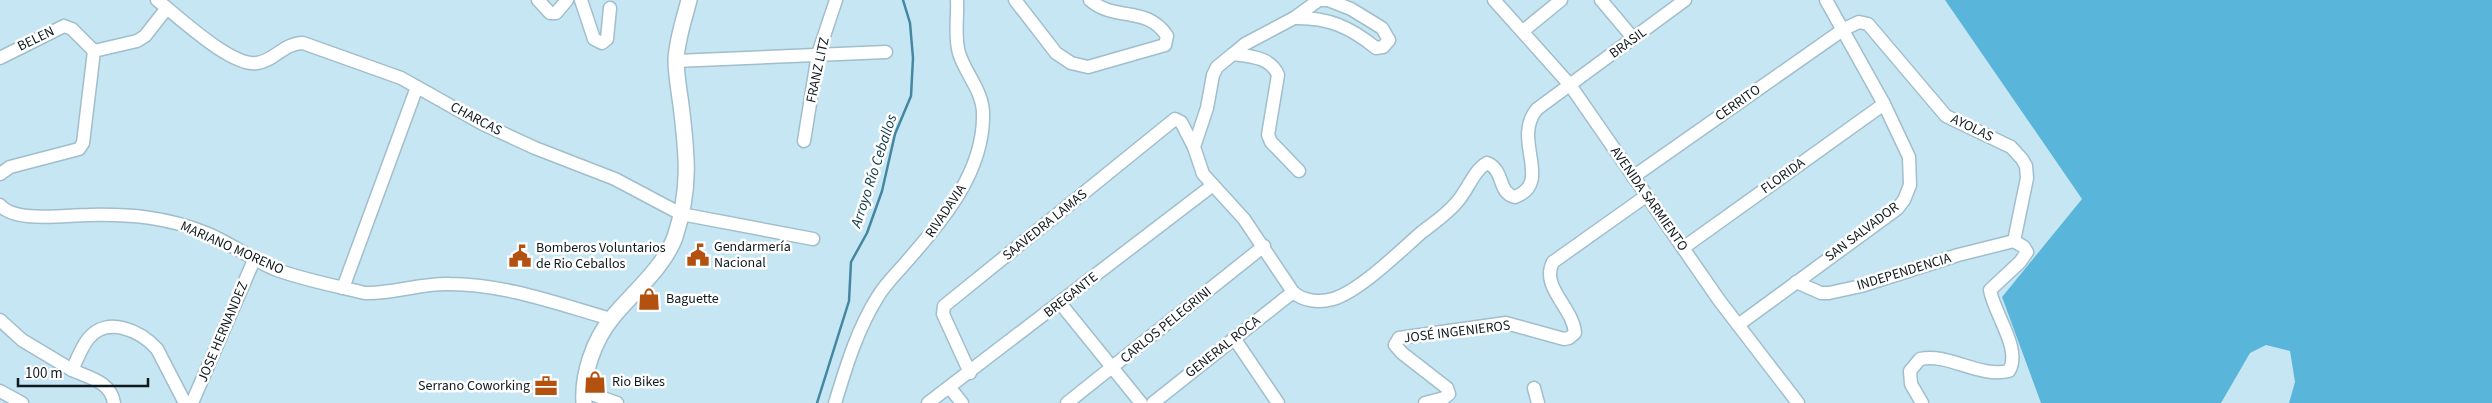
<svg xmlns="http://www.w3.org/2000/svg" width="2492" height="403" font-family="'Source Sans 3',sans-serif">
  <rect width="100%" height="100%" fill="#c7e6f3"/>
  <path fill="#59b6da" d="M1945,0h547v403h-203l6,-21 -5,-31 -24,-6 -16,8 -29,50h-180l-39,-106 80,-98z"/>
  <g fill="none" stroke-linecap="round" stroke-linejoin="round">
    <path stroke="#4387a1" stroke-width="2.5" d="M817,403l32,-102 2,-39 16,-29 15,-42 13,-57 16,-38 2,-38 -3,-35 -7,-23"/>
    <defs>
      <g id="minor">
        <path d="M157,0c21,16 74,67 100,63 17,-2 27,-20 46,-20l98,35 82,46 52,24 80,31 66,35 132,25"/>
        <path d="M538,0l12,13h6l11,-13"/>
        <path d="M581,0l13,39 8,4 5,-4 3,-31"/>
        <path d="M1015,0l41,53 15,10 17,4 77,-22 2,-9c-20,-31 -52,-14 -77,-36"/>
        <path d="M1494,0l76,85 149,215 79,103"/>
        <path d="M1601,0l32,38"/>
        <path d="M1523,31l38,-31"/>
        <path d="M1233,54l12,-10 49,-26 25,-18h9l23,9 31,19 7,12 -6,7 -7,1c-26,-21 -48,-31 -82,-30"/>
        <path d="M0,58l64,-32 8,3 22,22"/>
        <path d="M676,61l210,-9"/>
        <path d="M804,141l14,-87 18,-54"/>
        <path d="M1299,171l-28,-29 -3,-7 10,-60c-7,-18 -29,-19 -45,-21l-16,13 -4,8 -6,33 -13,39 9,27 41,45 49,73c10,9 26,11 40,7 27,-8 67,-48 89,-67 12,-9 25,-18 35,-30 11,-12 16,-31 30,-39 18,7 10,30 28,34 39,-15 -4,-57 22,-88l148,-109"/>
        <path d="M0,174l10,-7 69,-18 4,-6 11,-92 43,-10 8,-5 22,-28"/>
        <path d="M1633,177l211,-148 15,-7 9,2 78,92 65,31 11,12 4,7 1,12 -13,63"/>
        <path d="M0,205c15,18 65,10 88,10 42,-1 79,2 118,18 25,10 46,27 71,37 28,10 59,16 88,23 28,1 56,-10 84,-9 56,0 109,20 162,35"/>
        <path d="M1683,248l201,-144"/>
        <path d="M1796,282l25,11h8l32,-7 97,-31 56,-14"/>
        <path d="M343,288l74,-201"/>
        <path d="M1060,303l81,100"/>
        <path d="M0,320l22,20 50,30"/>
        <path d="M1738,325l159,-116 7,-9 6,-15 -1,-28 -25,-53 -58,-104"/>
        <path d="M1234,338l44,65"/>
        <path d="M970,373l-27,-59 1,-8 231,-187 6,3 13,25"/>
        <path d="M950,388l12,15"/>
        <path d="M1534,388l4,15"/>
        <path d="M0,391l22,12"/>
        <path d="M583,391l34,12"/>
        <path d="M114,403c-3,-21 -24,-25 -42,-33 5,-10 9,-22 16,-31 19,-24 53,-8 69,10l28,54"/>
        <path d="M192,403l62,-143"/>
        <path d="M835,403c11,-36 22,-73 42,-105 8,-14 21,-26 31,-38 36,-41 77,-90 75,-148 -1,-22 -18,-39 -24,-59 -5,-17 -1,-36 -2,-53"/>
        <path d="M928,403l285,-218"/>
        <path d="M1067,403l197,-157"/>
        <path d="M1153,403l140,-111"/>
        <path d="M1425,403l19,-5 5,-4 -2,-6 -45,-35 -7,-8 4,-7 107,-15 58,16 5,-1 6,-5c-2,-26 -35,-46 -22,-71l93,-66"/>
        <path d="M1922,403l-11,-19 -1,-13 10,-12c30,-6 58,19 89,12 13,-22 -15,-57 -19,-81l30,-28 7,-10 -3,-5 -10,-6"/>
      </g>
      <path id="major" d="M584,403c-2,-29 10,-63 28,-85 21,-26 51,-49 63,-81 16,-49 12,-83 6,-132 -2,-15 -5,-31 -5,-45 1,-21 8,-40 13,-60"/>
    </defs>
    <use href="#minor" stroke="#a0becb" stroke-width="15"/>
    <use href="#major" stroke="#a0becb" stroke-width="18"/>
    <use href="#minor" stroke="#fff" stroke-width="12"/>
    <use href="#major" stroke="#fff" stroke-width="15"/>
  </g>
  <defs>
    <symbol id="civic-bare" viewBox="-9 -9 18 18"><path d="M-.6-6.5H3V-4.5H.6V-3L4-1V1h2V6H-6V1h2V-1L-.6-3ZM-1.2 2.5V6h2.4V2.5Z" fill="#b35210" stroke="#fff" stroke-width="2.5" paint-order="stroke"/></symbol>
    <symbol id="shop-bare" viewBox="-9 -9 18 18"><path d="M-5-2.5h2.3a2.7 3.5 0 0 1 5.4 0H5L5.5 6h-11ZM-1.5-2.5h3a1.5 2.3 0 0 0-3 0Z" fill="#b35210" stroke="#fff" stroke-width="2.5" paint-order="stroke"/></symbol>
    <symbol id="office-bare" viewBox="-9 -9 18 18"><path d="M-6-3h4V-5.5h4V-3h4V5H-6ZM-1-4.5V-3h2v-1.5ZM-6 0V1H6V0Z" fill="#b35210" stroke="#fff" stroke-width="2.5" paint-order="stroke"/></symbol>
  </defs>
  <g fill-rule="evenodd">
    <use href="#civic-bare" x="682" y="239" width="32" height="32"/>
    <use href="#civic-bare" x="504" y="240" width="32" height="32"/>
    <use href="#shop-bare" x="633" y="283" width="32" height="32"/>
    <use href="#shop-bare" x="579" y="366" width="32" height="32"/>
    <use href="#office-bare" x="530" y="370" width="32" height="32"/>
  </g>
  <g text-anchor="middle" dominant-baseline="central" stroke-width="5" stroke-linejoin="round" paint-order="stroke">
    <g font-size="14" fill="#0f1a1f" stroke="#fff">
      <text transform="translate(36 39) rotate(-26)">BELEN</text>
      <text transform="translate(1628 43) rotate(-36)">BRASIL</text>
      <text transform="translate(818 70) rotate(-78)">FRANZ LITZ</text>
      <text transform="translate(1738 103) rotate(-35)">CERRITO</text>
      <text transform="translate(476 119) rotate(28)">CHARCAS</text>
      <text transform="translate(1972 128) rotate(26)">AYOLAS</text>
      <text transform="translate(1783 176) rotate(-36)">FLORIDA</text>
      <text transform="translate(1649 199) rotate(55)">AVENIDA SARMIENTO</text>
      <text transform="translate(946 211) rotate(-56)">RIVADAVIA</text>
      <text transform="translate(1045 225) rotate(-39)">SAAVEDRA LAMAS</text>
      <text transform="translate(1862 232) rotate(-37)">SAN SALVADOR</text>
      <text transform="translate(232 248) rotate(24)">MARIANO MORENO</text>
      <text transform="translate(1904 272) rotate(-17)">INDEPENDENCIA</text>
      <text transform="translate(1071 295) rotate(-38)">BREGANTE</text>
      <text transform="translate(1166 325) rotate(-39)">CARLOS PELEGRINI</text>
      <text transform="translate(223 332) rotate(-67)">JOSE HERNANDEZ</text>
      <text transform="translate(1457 332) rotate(-7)">JOSÉ INGENIEROS</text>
      <text transform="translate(1223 347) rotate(-38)">GENERAL ROCA</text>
    </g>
    <g font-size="14" fill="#0f1a1f" stroke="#fff" text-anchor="start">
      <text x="714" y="247">Gendarmería<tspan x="714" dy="16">Nacional</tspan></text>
      <text x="536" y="248">Bomberos Voluntarios<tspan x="536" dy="16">de Rio Ceballos</tspan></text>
      <text x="666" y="299">Baguette</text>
      <text x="612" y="382">Rio Bikes</text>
      <text x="530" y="386" text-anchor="end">Serrano Coworking</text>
    </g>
    <g font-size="15" font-style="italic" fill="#0a3645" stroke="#fff">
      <text transform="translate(874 171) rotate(-72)">Arroyo Río Ceballos</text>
    </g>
  </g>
  <path d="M18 378v8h130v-8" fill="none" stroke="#0f1a1f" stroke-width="2.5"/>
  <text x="25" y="378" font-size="15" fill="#0f1a1f" stroke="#ffffff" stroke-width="4" paint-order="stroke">100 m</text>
</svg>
